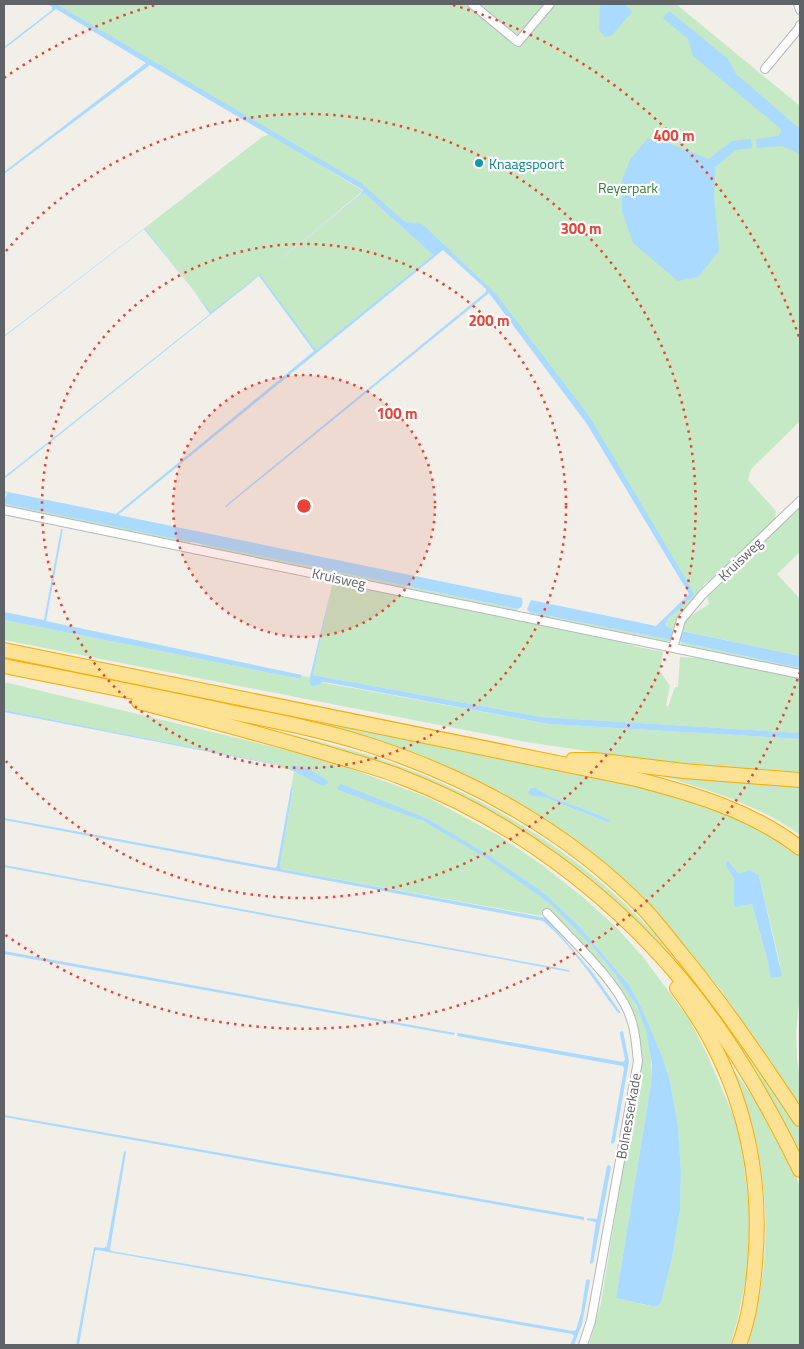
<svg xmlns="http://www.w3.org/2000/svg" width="804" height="1349" font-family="'Titillium Web',sans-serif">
  <rect width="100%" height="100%" fill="#f1efe8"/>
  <g fill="#c5e8c5" fill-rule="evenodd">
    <path d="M55,4h621l124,102v315l-49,48 -3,11 28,31 -1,8 -64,63h-4l-4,4v5l-26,30 -3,12 -7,-6v-6l26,-28v-2l-102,-168 -95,-126 -50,-48 -43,-25 -41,-38z"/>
    <path d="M270,134l93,57 -94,77 95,-75 69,62 -118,96 -55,-76 2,-2 -51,40 -66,-85 117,-91z"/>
    <path d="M4,491l4,1 -3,3 1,9 185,37 -1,3 -186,-38z"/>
    <path d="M800,507v45l-23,22 23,25v57l-117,-25 -4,3c5,-16 17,-21 30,-30l-2,-8z"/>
    <path d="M201,544l317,65 -2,3 -313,-65z"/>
    <path d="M333,581l287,59 14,6 29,6 -3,19 10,15 -4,19 2,2 7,-20h3l2,-30 18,1 1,-1 101,21v55l-259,-16 -228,-42z"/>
    <path d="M529,612l142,28 -5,3 -135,-28z"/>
    <path d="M4,620l297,59 1,-3 8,1 -1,3 239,44 252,15v33l-145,-11 -129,-19 -522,-102z"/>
    <path d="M679,639l2,3 119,26v3l-117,-24z"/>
    <path d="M4,656l322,66 35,9 23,3 251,52 51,13 68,26 46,29v139l-4,40 1,26 3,19v27l-80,-116 -56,-67 -42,-41 -175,-112 -443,-108zM536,788l13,8 55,21 3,5 -63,-25 -12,-1zM729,862l10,12 20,2 21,88 -10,12 -2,-14 -16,-58 -16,3 -2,-1v-28z"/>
    <path d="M4,682l291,70 57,17 77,29 72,39 41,28 42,33 34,31 25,28 46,62 18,35 29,68 6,26 8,69 -4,61 -9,44 -7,23h-141l12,-42 39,-239 -21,-73 -60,-71 -15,-11 -3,7 -260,-47 -1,-3 13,-77 -2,-1 3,-16 11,5 23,6v-2c-12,-7 -22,-14 -36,-16l-1,5 -11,-3 1,-2 -277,-55zM343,785l1,2 84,32 116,74 35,33 51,60 12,23 28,72 8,45 3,45 -1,40 -7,42 -16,53h-7l-34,-8 35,-214c1,-18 0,-36 -4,-53 -7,-25 -25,-48 -41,-68 -17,-21 -39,-48 -60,-64 -38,-29 -80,-56 -122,-77 -27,-14 -57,-22 -86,-32l-1,-2z"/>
    <path d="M243,724c47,10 94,21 140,36 102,35 197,93 271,173 32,35 60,72 86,111 15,22 30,43 45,65 5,7 13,15 15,22 3,9 0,22 0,31l-115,-183 -183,-158z"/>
    <path d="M666,775l134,9v51c-39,-29 -88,-44 -134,-58z"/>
    <path d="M721,1052l35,50 40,74 4,11v158h-52c23,-76 24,-158 -1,-233 -6,-21 -18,-40 -26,-60z"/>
  </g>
  <g fill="#aadaff">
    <path d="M47,4h9l305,179 44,39 17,2 73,69 94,123 104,175v5l-25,23 -2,5 1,3 5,2 2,4 5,1 3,-3 118,25v12l-119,-26 -2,-2 -6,-2 -2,2 -142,-28 -2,-3 4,-9 125,26 33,-32 -102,-170 -98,-131 -263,214 -1,-1 261,-214v-3l-43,-39 -325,265 404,83c1,5 1,9 -4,11l-512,-105 -2,-4 4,-8 108,22 198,-163 -55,-75 -255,203v-2l206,-163 -15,-21 16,19 51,-39 -1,3 55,74 117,-95 -69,-62 -96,75 93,-74 2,-4 -213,-125 -146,109v-2l142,-109 -90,-54 -52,40v-2l48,-37v-3z"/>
    <path d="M600,4h25l7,8 -21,24 -6,1 -6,-7z"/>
    <path d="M669,11l59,48 8,15 64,55v25l-18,-8 -25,2 -1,-9 22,-3 3,-4v-3l-88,-73 -5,-17 -25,-21z"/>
    <path d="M262,138l-117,90 44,57 -45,-56 -140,108v-1z"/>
    <path d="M647,139l18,3 44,17 23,-18 19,-2 1,9 -16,2 -21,17 -1,29 5,55 -21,26 -20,4 -45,-38 -11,-32v-31l8,-20z"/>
    <path d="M61,529h2l-17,92 256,54 -1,4 -297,-59v-8l40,8z"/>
    <path d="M332,585l-19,90 228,42 259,16v6l-252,-15 -218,-41 -8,-1 -3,3 -8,1 -2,-5z"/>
    <path d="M4,710l277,55 1,1 -278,-54z"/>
    <path d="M292,765l15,3 21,13v2l-5,3 -32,-16z"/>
    <path d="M341,784l87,35 60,36 56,38 35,33 51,60 12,23 20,48 8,24 8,45 3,45 -1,39 -7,43 -12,49 -4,4h-6l-35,-8 35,-214 1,-20 -6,-34 -9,-24 -23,-33 -22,-27 -40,-41 -66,-47 -63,-37 -85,-31 -1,-3z"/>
    <path d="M291,788h2l-13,78 1,3 265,49 47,55 28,40h-3c-22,-30 -46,-68 -75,-92l-539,-101v-2l271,50 2,-2z"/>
    <path d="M531,788h5l13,8 55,21 6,4 -3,1 -63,-25 -12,-1 -4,-3z"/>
    <path d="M726,861l3,1 10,12 11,-4 9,6 23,100 -10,2 -2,-2 -2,-14 -16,-58 -16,3 -2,-1v-28l-8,-12z"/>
    <path d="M4,865l565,105 1,2 -566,-105z"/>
    <path d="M4,951l451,82 -1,2 -450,-81z"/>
    <path d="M623,1031l6,30 -14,80 -2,3 -2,-1 13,-74 -1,-3 -166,-30 1,-3 165,29 2,-2 -5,-26v-2z"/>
    <path d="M4,1115l580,102v3l-580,-103z"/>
    <path d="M124,1151l2,1 -16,97 1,2 462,80 3,-1 5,-17 5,-33 3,-1 1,2 -8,43 -8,21h-4l4,-9 -2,-2 -475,-84 -2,1 -16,94h-3l18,-98 10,1 3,-2z"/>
    <path d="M609,1165l2,2 -18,96 -2,1 -1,-1 6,-41 -9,-2v-2l10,1 10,-53z"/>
  </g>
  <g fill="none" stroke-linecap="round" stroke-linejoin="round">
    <defs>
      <g id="minor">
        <path d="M472,4l46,38 32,-38"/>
        <path d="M798,4l2,6"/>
        <path d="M765,69l34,-41 1,-3"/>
        <path d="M4,510l796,164"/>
        <path d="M673,648l8,-28 21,-25 98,-94"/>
        <path d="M547,913c26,28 73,71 84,106 5,13 5,28 7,42l-47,260 -8,24"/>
      </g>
      <g id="motorway">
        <path d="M4,650l632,129c58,15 116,32 164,69"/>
        <path d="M4,666c75,15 151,30 226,46 46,9 92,18 136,32 104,33 203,88 279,166 12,13 23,27 34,41 44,53 83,111 121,168"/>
        <path d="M139,702c65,17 129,34 193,53 23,7 47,13 69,22 107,40 207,115 280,202 46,54 88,127 119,191"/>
        <path d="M573,760h21l90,11 116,9"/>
        <path d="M677,988c61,80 87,175 78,275 -2,28 -6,56 -16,82"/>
      </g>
    </defs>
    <use href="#minor" stroke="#b5b8bc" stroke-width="10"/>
    <use href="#motorway" stroke="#f9ab00" stroke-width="16"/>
    <use href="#minor" stroke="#fff" stroke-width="8"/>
    <use href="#motorway" stroke="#fde293" stroke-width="14"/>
  </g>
  <circle cx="304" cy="506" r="131" fill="#ea4335" fill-opacity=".12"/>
  <g fill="none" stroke="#ea4335" stroke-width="2.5" stroke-dasharray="2.5 5">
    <circle cx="304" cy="506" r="131"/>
    <circle cx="304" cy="506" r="262"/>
    <path d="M6 251A392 392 0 1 1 6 761"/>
    <path d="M800 672A523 523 0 0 1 4 934M4 78A523 523 0 0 1 155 5M453 5A523 523 0 0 1 800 340"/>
  </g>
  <circle fill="#0f9aa8" stroke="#fff" stroke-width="2" cx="479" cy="163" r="5"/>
  <g text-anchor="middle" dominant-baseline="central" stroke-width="4.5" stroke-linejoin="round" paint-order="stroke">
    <g font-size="14" fill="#0d838f" stroke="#fff" text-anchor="start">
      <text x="489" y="163">Knaagspoort</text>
    </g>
    <g font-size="14" fill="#348238" stroke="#fff">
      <text x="628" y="187">Reyerpark</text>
    </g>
    <g font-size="14" fill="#5f6368" stroke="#fff">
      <text transform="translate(740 559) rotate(-44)">Kruisweg</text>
      <text transform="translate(339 578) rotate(12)">Kruisweg</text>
      <text transform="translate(628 1116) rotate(-80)">Bolnesserkade</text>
    </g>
  </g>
  <circle cx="304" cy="506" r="8" fill="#ea4335" stroke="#fff" stroke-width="2.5"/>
  <g font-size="15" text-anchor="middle" font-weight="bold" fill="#ea4335" stroke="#fff" stroke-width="4.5" stroke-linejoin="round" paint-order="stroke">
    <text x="674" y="141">400 m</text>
    <text x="581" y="234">300 m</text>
    <text x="489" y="326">200 m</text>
    <text x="397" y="419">100 m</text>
  </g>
  <rect width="804" height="1349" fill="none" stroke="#5f6368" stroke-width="10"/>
</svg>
